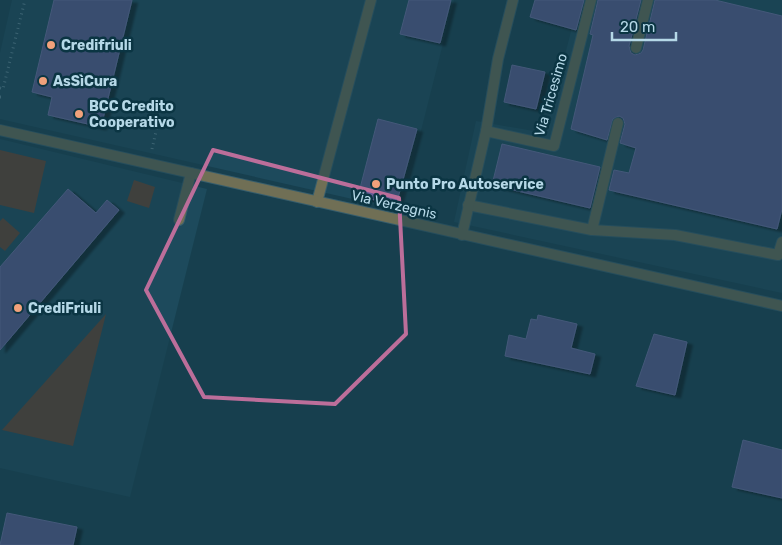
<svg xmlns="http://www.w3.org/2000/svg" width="782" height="545" font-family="Rubik,sans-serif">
  <defs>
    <filter id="shadow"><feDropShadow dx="5.5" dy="3" stdDeviation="1" flood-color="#0009"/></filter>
  </defs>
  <rect width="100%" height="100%" fill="#173f4e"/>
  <g fill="#1d4a5c">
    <path d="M12,0h442l-53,210 -401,-91v-66z"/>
    <path d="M579,0h203v293l-328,-71 22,-101 69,12z"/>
    <path d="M0,139l207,50 -77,308 -130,-29z"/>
  </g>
  <g fill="#6f4029">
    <path d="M0,150l46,11 -12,52 -34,-8z"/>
    <path d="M134,180l21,7 -6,21 -22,-7z"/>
    <path d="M3,218l17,15 -15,18 -5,-4v-26z"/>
    <path d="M106,314l-33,132 -71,-16z"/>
  </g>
  <g fill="#625d97" stroke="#7975ad" filter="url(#shadow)">
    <path d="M54,0h78l-31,127 -53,-12 4,-18 -20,-5z"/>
    <path d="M409,0h42l-11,43 -40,-9z"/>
    <path d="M535,0h49l-8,30 -46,-13z"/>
    <path d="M598,0h43l-12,46 2,7 4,2 6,-2 2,-3 12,-50h60l67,16v193l-5,20 -168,-39 5,-20 15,3 7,-25 -16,-5 5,-19 -2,-6 -4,-2 -6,3 -6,21 -36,-11 22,-94 -3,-1z"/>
    <path d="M512,65l33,7 -9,37 -32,-7z"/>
    <path d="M378,119l39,10 -21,76 -38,-9z"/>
    <path d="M502,144l98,23 -10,41 -98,-23z"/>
    <path d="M68,189l28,24 11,-13 12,10 -119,140v-83z"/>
    <path d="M538,315l39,9 -6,24 24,6 -5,20 -85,-18 4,-21 17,4 5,-20 6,1z"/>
    <path d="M654,334l33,8 -12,53 -39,-9z"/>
    <path d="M743,440l39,10v48l-50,-11z"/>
    <path d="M7,513l70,14 -4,18h-73z"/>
  </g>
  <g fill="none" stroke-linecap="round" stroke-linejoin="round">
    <defs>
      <g id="service">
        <path d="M636,48l12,-48"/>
        <path d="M486,131l12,-72 15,-59"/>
        <path d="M317,202l54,-202"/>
        <path d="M468,205l124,25 83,5 103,20 4,-13"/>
        <path d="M179,220l12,-47"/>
        <path d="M592,230l26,-107"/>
        <path d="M462,235l24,-104 68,15 37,-146"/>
      </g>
      <path id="minor" d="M0,130l782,176"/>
    </defs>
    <use href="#service" stroke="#375e6d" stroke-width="12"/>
    <use href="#minor" stroke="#375e6d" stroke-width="12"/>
    <g stroke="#688e9d" stroke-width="3" stroke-dasharray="1 4" stroke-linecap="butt">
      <path d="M0,88l3,1 22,-89"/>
      <path d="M0,97h3"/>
      <path d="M152,149l6,-26"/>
    </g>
    <use href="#service" stroke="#706f55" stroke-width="10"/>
    <use href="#minor" stroke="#706f55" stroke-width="10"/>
  </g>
  <path d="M0 0H782V545H0ZM213,150l186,48 7,136 -71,70 -131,-7 -58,-107z" fill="#173f4e" fill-opacity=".55" fill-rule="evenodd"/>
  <path fill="none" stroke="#bc6e9a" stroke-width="4" stroke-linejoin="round" d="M213,150l186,48 7,136 -71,70 -131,-7 -58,-107z"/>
  <g fill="#f1a17b" stroke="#0b3543" stroke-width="2">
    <circle cx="51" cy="45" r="5"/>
    <circle cx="43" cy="81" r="5"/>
    <circle cx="79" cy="114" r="5"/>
    <circle cx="376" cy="184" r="5"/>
    <circle cx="18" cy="308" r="5"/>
  </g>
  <g text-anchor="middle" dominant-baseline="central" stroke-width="5" stroke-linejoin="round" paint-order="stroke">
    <g font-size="14" font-weight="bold" fill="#b5d8e7" stroke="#0b3543" text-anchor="start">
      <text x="61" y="45">Credifriuli</text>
      <text x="53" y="81">AsSìCura</text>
      <text x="89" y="106">BCC Credito<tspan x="89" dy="16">Cooperativo</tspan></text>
      <text x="386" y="184">Punto Pro Autoservice</text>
      <text x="28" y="308">CrediFriuli</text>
    </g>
    <g font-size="14" fill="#b5d8e7" stroke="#0b3543">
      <text transform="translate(551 95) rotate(-74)">Via Tricesimo</text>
      <text transform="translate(394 205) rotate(13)">Via Verzegnis</text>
    </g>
  </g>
  <path d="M612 32v8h64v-8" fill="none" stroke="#b5d8e7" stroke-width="2.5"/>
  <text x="620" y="32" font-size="15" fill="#b5d8e7" stroke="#0b3543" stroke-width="4" paint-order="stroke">20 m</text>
</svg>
